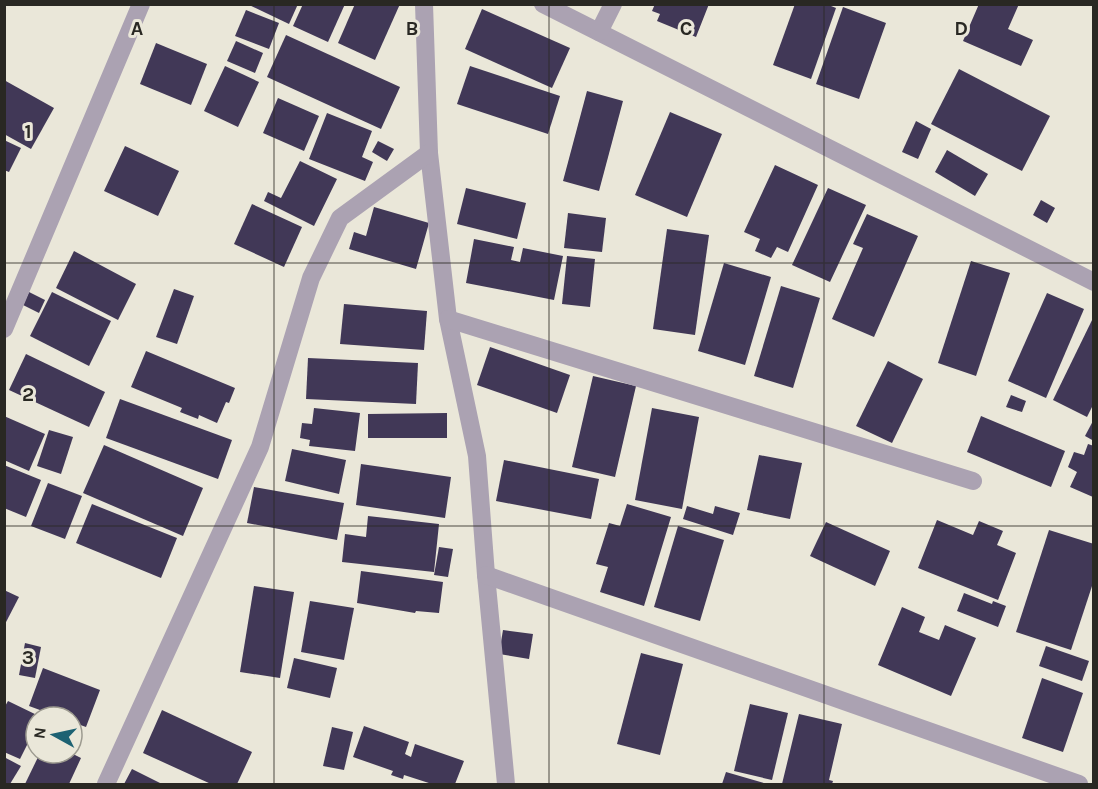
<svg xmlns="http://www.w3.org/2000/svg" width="1098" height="789" font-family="Karla,sans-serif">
  <rect width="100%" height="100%" fill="#eae7d9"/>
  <g fill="#413857">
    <path d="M247,4h51l-9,20z"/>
    <path d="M303,4h42l-17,38 -35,-16z"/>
    <path d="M355,4h45l-25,56 -37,-17z"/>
    <path d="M655,4h54l-13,33 -39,-16 3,-7 -8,-3z"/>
    <path d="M795,4h31l10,4 -25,71 -38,-14z"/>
    <path d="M979,4h40l-11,25 25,11 -12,26 -58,-25z"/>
    <path d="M843,7l43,16 -27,76 -43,-15z"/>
    <path d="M482,9l88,39 -18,40 -87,-39z"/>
    <path d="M246,10l33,13 -10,26 -34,-13z"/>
    <path d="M286,35l114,52 -19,42 -114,-52z"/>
    <path d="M236,41l27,12 -8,20 -28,-12z"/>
    <path d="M156,43l51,21 -16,41 -51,-21z"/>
    <path d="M225,66l34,16 -21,45 -34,-16z"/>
    <path d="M470,66l90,30 -12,38 -91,-30z"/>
    <path d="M959,69l91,47 -28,55 -91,-47z"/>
    <path d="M4,80l50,28 -23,41 -27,-15z"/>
    <path d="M587,91l36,10 -24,90 -36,-10z"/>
    <path d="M278,98l41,18 -15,35 -41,-18z"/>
    <path d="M670,112l52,22 -35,83 -52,-22z"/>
    <path d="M327,113l45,18 -10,26 11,5 -8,19 -56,-22z"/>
    <path d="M916,121l15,8 -13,30 -16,-7z"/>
    <path d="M4,140l17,8 -12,24 -5,-2z"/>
    <path d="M378,141l16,8 -7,12 -15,-9z"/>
    <path d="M125,146l54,25 -21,45 -54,-25z"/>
    <path d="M947,150l41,24 -13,22 -40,-24z"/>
    <path d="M300,161l37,18 -23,47 -50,-25 4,-9 13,6z"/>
    <path d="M775,165l43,20 -30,67 -11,-5 -6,11 -16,-7 5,-12 -16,-7z"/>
    <path d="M466,188l60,15 -9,36 -60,-15z"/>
    <path d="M828,188l38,17 -36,77 -38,-17z"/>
    <path d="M1041,200l14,8 -8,15 -14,-8z"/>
    <path d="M252,204l50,23 -18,40 -50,-23z"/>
    <path d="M374,207l55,16 -13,46 -67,-20 5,-17 12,4z"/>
    <path d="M568,213l38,5 -4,34 -38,-4z"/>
    <path d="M867,214l51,22 -44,101 -42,-18 31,-71 -10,-4z"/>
    <path d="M667,229l42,6 -14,100 -42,-6z"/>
    <path d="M474,239l40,8 -3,13 9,2 3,-14 40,8 -9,44 -88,-17z"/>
    <path d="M74,251l62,33 -18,36 -62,-32z"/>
    <path d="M567,256l28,3 -5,48 -28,-3z"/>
    <path d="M971,261l39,12 -34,103 -38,-13z"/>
    <path d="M724,263l47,14 -26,88 -47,-14z"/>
    <path d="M781,286l39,12 -27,90 -39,-12z"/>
    <path d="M174,289l20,7 -17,48 -21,-7z"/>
    <path d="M29,292l16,8 -6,13 -16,-8z"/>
    <path d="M52,292l59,29 -22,45 -59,-30z"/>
    <path d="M1047,293l37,16 -38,89 -38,-17z"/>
    <path d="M344,304l83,7 -3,39 -84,-6z"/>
    <path d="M1094,316v87l-7,14 -34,-17z"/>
    <path d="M490,347l80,28 -13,38 -80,-28z"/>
    <path d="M146,351l89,37 -6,15 -3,-1 -9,21 -18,-8 -1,4 -18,-7 2,-4 -51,-21z"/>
    <path d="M26,354l79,38 -16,35 -80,-37z"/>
    <path d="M308,358l110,5 -2,41 -110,-5z"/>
    <path d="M888,361l35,18 -31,64 -36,-17z"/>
    <path d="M593,376l43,10 -21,91 -43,-10z"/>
    <path d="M1011,395l15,6 -4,11 -16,-5z"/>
    <path d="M120,399l112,41 -14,39 -112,-41z"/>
    <path d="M314,408l46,5 -5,38 -46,-5 1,-6 -10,-2 2,-15 10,1z"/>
    <path d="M652,408l47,9 -17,92 -47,-9z"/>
    <path d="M447,413v25h-79v-24z"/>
    <path d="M4,416l41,18 -16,37 -25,-11z"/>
    <path d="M981,416l84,35 -14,36 -84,-35z"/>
    <path d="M1094,419v22l-9,-5z"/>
    <path d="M49,430l24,7 -12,37 -24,-8z"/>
    <path d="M1088,444l6,2 -1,51 -23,-10 7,-15 -9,-5 6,-15 10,3z"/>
    <path d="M104,445l99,43 -20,48 -100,-43z"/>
    <path d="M292,449l54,11 -7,34 -54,-13z"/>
    <path d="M759,455l43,8 -12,56 -43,-9z"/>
    <path d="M504,460l95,19 -8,40 -95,-18z"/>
    <path d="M361,464l90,13 -6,41 -89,-13z"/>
    <path d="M4,465l37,15 -15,37 -22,-9z"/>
    <path d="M48,483l34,13 -17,43 -34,-13z"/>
    <path d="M254,487l90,16 -7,37 -90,-17z"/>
    <path d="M92,504l85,34 -16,40 -85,-35z"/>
    <path d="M627,504l44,13 -27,89 -44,-14 8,-25 -12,-3 13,-41 11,3z"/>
    <path d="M687,506l26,8 2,-8 25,7 -7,22 -50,-16z"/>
    <path d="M368,516l71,8 -5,48 -92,-10 3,-28 21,3z"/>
    <path d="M937,520l36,15 6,-14 24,10 -6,14 19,8 -18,47 -80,-32z"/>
    <path d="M826,522l64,29 -15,35 -65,-30z"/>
    <path d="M678,526l46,14 -24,81 -46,-14z"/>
    <path d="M1049,530l45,14v36l-23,70 -55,-18z"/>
    <path d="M439,547l14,2 -5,28 -14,-2z"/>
    <path d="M361,571l82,11 -4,31 -23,-2 -1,2 -58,-10z"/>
    <path d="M254,586l40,6 -14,86 -40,-6z"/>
    <path d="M4,590l15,7 -15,29z"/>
    <path d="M964,593l28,11 1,-3 13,5 -8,21 -41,-16z"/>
    <path d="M310,601l44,7 -10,52 -43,-8z"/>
    <path d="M902,607l23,10 -6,15 20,8 6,-15 31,13 -25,58 -73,-31z"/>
    <path d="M503,630l30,4 -4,25 -30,-5z"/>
    <path d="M25,643l16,4 -6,31 -16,-3z"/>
    <path d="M1046,646l43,15 -7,20 -43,-15z"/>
    <path d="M641,653l42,11 -23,91 -43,-11z"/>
    <path d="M294,658l43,10 -7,30 -43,-10z"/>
    <path d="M43,668l57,22 -14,37 -14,-5v-5h-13l-30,-11z"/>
    <path d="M1042,678l41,15 -20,59 -41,-14z"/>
    <path d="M8,701l33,16h-5v10l-16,32 -16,-7v-44z"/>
    <path d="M750,704l38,9 -16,67 -38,-9z"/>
    <path d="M162,710l90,42 -15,32h-26l-68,-31z"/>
    <path d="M799,714l43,10 -13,56 4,1 -1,3h-50z"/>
    <path d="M364,726l45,16 -4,12 6,3 4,-13 49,17 -9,23h-23l-28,-9 -1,4 -12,-4 2,-4 -40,-14z"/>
    <path d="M332,727l21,5 -9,38 -21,-4z"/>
    <path d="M40,753h31l10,5 -12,26h-44z"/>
    <path d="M4,757l17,9 -11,18h-6z"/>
    <path d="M132,769l30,15h-38z"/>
    <path d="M726,772l41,12h-45z"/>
  </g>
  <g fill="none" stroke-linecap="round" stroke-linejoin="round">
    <g stroke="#aba2b2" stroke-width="18">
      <path d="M424,4l5,149 19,166 29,137 9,119 20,209"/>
      <path d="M543,4l551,278"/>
      <path d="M599,32l14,-28"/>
      <path d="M448,319l525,162"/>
      <path d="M4,329l137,-325"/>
      <path d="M486,575l593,209"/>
      <path d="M106,784l154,-337 51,-169 29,-60 89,-65"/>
    </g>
  </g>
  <path fill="none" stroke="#292823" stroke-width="1.5" stroke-opacity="0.55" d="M274,4v780M549,4v780M824,4v780M4,263h1090M4,526h1090"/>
  <g font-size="20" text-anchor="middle" font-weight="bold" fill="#292823" stroke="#eae7d9" stroke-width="6" stroke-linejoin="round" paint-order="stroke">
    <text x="137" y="35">A</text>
    <text x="412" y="35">B</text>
    <text x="686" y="35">C</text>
    <text x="961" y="35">D</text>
    <text x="28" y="138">1</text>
    <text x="28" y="401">2</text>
    <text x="28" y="664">3</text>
  </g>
  <rect width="1098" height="789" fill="none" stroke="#292823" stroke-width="12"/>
  <g transform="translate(54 735) rotate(278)"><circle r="28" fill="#eae7d9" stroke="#9d9b90" stroke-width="1.5"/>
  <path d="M0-4.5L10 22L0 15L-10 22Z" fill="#1d6273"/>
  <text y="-9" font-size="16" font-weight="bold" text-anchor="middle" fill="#292823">N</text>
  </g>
</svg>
